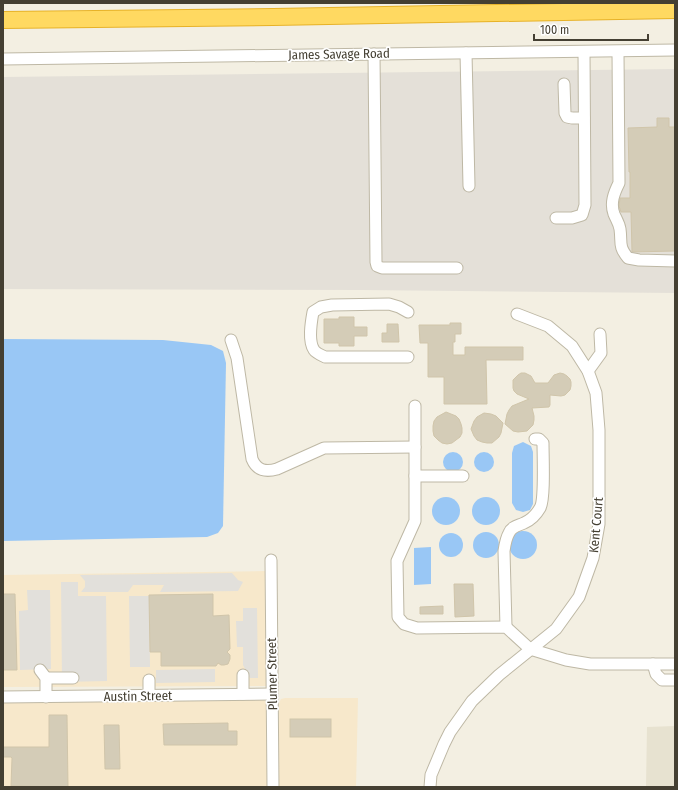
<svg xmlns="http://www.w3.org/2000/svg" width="678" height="790" font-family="'Fira Sans Condensed',sans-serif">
  <rect width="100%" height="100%" fill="#f3efe2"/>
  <path fill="#e7e2d0" d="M675,726v61h-29l1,-60z"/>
  <g fill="#f7e8cb">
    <path d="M266,571l2,111 -2,4 -263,1v-112z"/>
    <path d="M262,698l4,3 2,4v82h-265v-85z"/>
    <path d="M285,698h73l-2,89h-77v-84l2,-4z"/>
  </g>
  <path fill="#e4e0d8" d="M675,69v224l-313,-3 -359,-1v-212z"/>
  <g fill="#e2e0db">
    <path d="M232,573l6,7 5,2 -5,9 -78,1 4,-7h-31l-5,7h-47l4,-5v-6l-5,-6z"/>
    <path d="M61,582h17v14h28l1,85 -45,1z"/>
    <path d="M27,590h23l1,79 -31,1 -1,-59 9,-1z"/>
    <path d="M129,596h20l1,71h-20z"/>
    <path d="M243,608h14l1,70h-8l-7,-13v-18h-6l-1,-26h7z"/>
    <path d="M215,669v13l-59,1v-13z"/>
  </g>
  <g fill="#99c7f5">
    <path d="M3,339l160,1 48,5 12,6 3,12 -3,163 -5,7 -11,4 -204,4z"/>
    <path d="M523,442l8,4 2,6v52l-3,6 -7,2 -7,-2 -4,-7v-50l2,-7z"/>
    <circle cx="484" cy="462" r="10"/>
    <circle cx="453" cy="462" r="10"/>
    <circle cx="446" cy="511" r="14"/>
    <circle cx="486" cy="511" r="14"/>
    <circle cx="523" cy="545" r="14"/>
    <circle cx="486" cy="545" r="13"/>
    <circle cx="451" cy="545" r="12"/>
    <path d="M431,547v37l-17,1v-37z"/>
  </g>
  <g fill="#d4ccb7" stroke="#d0c5aa">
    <path d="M657,118h12v9h6v124l-43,1 -1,-40h-10l-2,-6 1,-8h10v-26h-1l-1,-44 29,-1z"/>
    <path d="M339,317h15v10h13v9h-13v10h-15v-3h-15v-24h15z"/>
    <path d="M450,323h11v11h-6v8h-2v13h12v-8h58v13h-37l1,44h-43v-27h-16v-34h-8l-1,-18h31z"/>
    <path d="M387,324h11l1,18h-17v-9h5z"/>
    <path d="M521,373h4l6,3 4,7h13l6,-8 6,-2 4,1 3,2 3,3 1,3v4l-1,4 -5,5 -4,1 -11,-1v10l-1,2 -17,1 2,8v4l-1,5 -6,6 -9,1 -5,-1 -8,-7 2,-10 2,-4 3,-4 17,-7 -12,-5 -3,-3 -1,-3v-8l5,-5z"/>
    <path d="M446,412l10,4 3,3 2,5 1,4v5l-2,4 -8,6 -5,1 -5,-1 -4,-3 -4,-4 -1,-5v-5l1,-5 3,-4z"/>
    <path d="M484,413l7,1 5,2 7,7 -2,10 -2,4 -7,6h-5l-5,-1 -5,-2 -3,-4 -3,-7 3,-8 3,-4z"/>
    <path d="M454,584h19l1,32 -19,1z"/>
    <path d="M3,594h12l2,76h-14z"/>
    <path d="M213,594v22l16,-1 1,34 -3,3 3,3v4l-2,5 -4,1h-3l-3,-2 -2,3h-55v-14h-11l-1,-57z"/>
    <path d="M443,606v8h-23v-7z"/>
    <path d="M49,715h18l1,72 -57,-1 1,-28 -1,-1h-8v-10h46z"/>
    <rect x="290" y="719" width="41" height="18"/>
    <path d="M228,723v8h9v14h-73l-1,-21z"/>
    <path d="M104,725h15l1,44h-15z"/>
  </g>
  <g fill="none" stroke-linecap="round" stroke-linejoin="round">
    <defs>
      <g id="minor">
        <path d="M618,52l1,131c-5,10 -9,20 -5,31 2,5 5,9 6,15 2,14 -2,17 8,29l11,2 36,1"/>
        <path d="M466,53l3,133"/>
        <path d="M374,54l2,208 1,4 5,2h75"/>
        <path d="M3,59l672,-9"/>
        <path d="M564,84l1,29 2,4 5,1h12"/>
        <path d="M556,218h16l10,-3 3,-10 -1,-153"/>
        <path d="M408,312l-9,-5 -10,-3 -57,1 -11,2 -8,5c-2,11 -5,29 1,38 2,3 7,5 11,7h83"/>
        <path d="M231,340l6,18 15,101c5,12 14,13 25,10l47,-21 91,-1"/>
        <path d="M588,371l13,-18 -1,-19"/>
        <path d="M415,406v115l-18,40 1,56 6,7 13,4 89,-1 24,22 36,11 24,4h85"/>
        <path d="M415,476h48"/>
        <path d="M271,560l2,227"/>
        <path d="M506,627l-2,-76c1,-7 2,-13 5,-18 3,-7 9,-7 15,-10 7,-3 12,-8 16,-15 5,-8 3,-52 3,-65l-4,-4h-4"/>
        <path d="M653,664l3,10 6,6h13"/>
        <path d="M40,670l6,8v19"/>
        <path d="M243,675v19"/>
        <path d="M46,678h27"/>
        <path d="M149,680v15"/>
        <path d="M3,697l269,-3"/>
        <path d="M430,787l1,-12 13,-31 6,-12 22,-31 27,-26 57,-46 23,-32 14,-39 6,-34v-94l-3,-37 -8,-22 -16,-25 -24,-20 -31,-12"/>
      </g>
      <path id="highway" d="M3,20l270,-3 402,-7"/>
    </defs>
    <use href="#minor" stroke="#beb8a5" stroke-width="13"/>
    <use href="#highway" stroke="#e7b228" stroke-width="18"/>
    <use href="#minor" stroke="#fff" stroke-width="11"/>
    <use href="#highway" stroke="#ffd961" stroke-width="16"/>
  </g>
  <g text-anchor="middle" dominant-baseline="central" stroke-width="3.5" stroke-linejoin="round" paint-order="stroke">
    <g font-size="13" fill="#443f32" stroke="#fff">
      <text transform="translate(339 54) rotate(-1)">James Savage Road</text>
      <text transform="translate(596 525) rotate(-85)">Kent Court</text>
      <text transform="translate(272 674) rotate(-91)">Plumer Street</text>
      <text transform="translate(138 696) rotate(-1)">Austin Street</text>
    </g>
  </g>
  <rect width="678" height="790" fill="none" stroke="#443f32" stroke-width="8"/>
  <path d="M534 34v6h114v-6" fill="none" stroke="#443f32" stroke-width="2"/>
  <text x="540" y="34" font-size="12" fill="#443f32" stroke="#ffffff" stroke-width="3" paint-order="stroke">100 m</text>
</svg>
